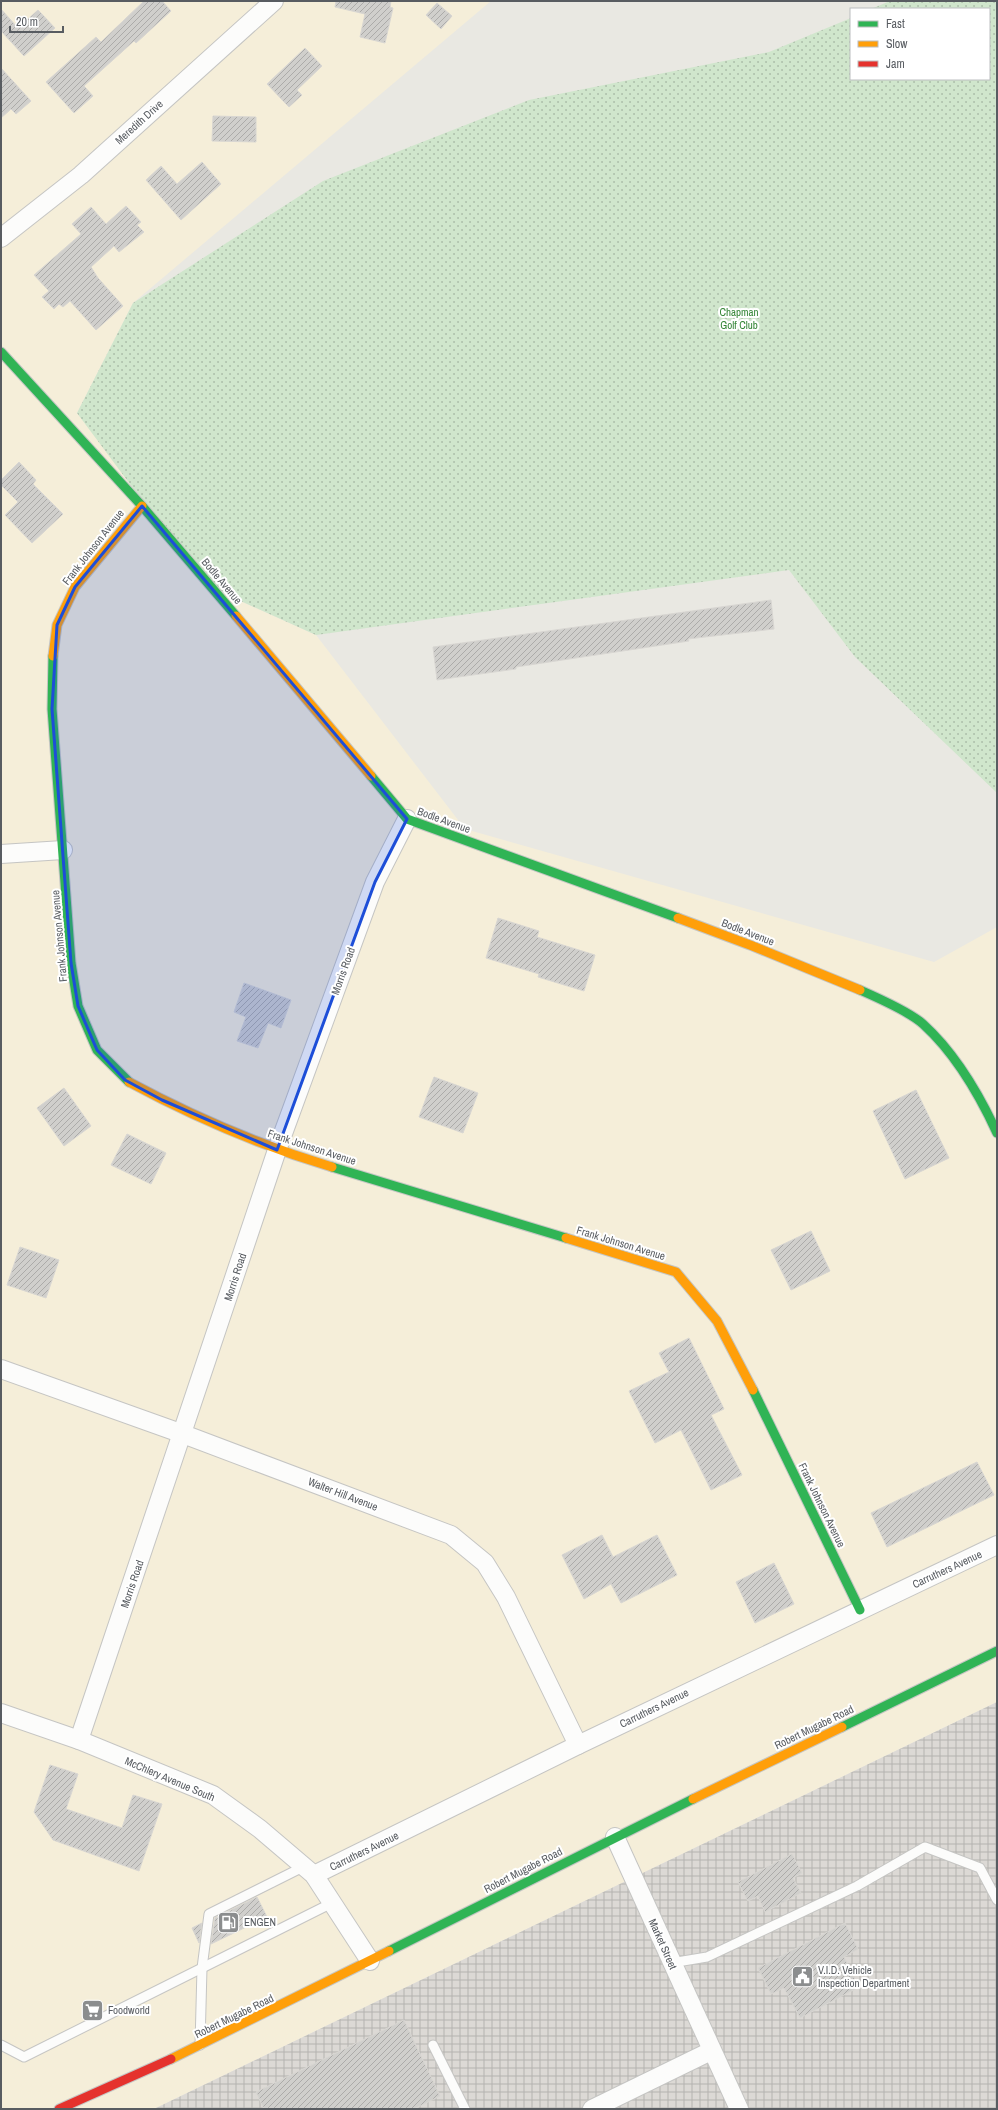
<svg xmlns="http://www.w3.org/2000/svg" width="998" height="2110" font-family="'Archivo Narrow',sans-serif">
  <defs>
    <pattern id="industrial-grid" width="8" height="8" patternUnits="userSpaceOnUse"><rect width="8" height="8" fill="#dcd9d5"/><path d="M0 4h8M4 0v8" fill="none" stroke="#b5b3b0"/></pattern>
    <pattern id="grass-dots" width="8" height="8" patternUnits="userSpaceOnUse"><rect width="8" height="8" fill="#d0e6cc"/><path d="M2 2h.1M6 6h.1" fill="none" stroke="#acbea9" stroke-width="1.8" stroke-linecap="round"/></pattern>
    <pattern id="building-hatch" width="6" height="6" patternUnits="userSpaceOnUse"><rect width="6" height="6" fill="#d0cfcc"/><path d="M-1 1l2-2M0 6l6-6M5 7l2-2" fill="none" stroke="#acaba9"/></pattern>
  </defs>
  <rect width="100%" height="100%" fill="#e9e8e2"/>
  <path fill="#f5eed9" d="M1,1h490l-358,302 -56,110 146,180 93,42 149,194 469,133 63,-35v775l-843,407h-153z"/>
  <path fill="url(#industrial-grid)" d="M997,1702v407h-843z"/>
  <path fill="url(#grass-dots)" d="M890,1h107v792l-142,-136 -66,-87 -473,65 -93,-42 -76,-86 -70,-94 56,-110 190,-122 206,-81 240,-48 82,-34v61h138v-70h-118z"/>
  <g fill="url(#building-hatch)" stroke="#d8d6d2">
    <path d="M144,1h18l9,10 -35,32 -2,-2 -50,45 9,10 -19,17 -28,-31 50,-45 5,5z"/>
    <path d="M336,1h55l-1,6 3,1 -8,35 -25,-6 5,-23 -30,-7z"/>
    <path d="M437,3l15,13 -11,13 -15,-14z"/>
    <path d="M1,9l17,19 20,-18 17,18 -31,28 -23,-25z"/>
    <path d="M305,48l17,18 -25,24 5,5 -13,12 -22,-23z"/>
    <path d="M1,68l30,33 -15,13 -5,-5 -10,9z"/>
    <path d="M213,116l43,1v25l-44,-1z"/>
    <path d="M202,162l19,22 -40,36 -35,-40 15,-14 16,18z"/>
    <path d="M126,206l15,16 -4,3 7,7 -25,20 -5,-6 -23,21 7,11 25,28 -27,24 -26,-29 -7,6 -4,-3 -5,5 -12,-12 7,-6 -15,-16 47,-41 -9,-10 19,-17 15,17z"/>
    <path d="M19,462l17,18 -3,4 30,30 -31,29 -27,-28 13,-13 -17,-17v-5z"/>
    <path d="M771,600l3,29 -86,10 1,2 -173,26v2l-79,11 -4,-33z"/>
    <path d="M498,918l41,13 -2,6 58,18 -11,36 -46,-14 1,-3 -53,-16z"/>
    <path d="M244,983l47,17 -10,28 -13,-5 -10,25 -21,-7 9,-24 -12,-5z"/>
    <path d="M434,1077l44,16 -15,40 -44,-16z"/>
    <path d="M64,1088l27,38 -27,20 -27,-38z"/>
    <path d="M916,1090l33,68 -44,21 -32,-68z"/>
    <path d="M127,1134l39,19 -15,31 -40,-19z"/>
    <path d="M811,1231l19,40 -39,19 -20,-40z"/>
    <path d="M20,1247l39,13 -13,38 -39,-13z"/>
    <path d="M689,1338l35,71 -13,6 31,60 -31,15 -30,-60 -26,13 -26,-52 40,-19 -10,-19z"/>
    <path d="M977,1462l17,33 -107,52 -16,-34z"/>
    <path d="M602,1535l11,22 44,-22 20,40 -56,28 -10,-19 -27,15 -22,-44z"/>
    <path d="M774,1563l20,41 -39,19 -19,-41z"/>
    <path d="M50,1765l28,9 -12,35 56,19 11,-33 29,9 -23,67 -86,-31 -19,-28z"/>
    <path d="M792,1854l10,19 -9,5 8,15 -36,19 -7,-16 -10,5 -10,-19z"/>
    <path d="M257,1897l10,20 -56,27 4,-26z"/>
    <path d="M202,1923l-3,20 -7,-15z"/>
    <path d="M845,1923l13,26 -14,8 15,30 -59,31 -16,-30 -13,6 -13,-26z"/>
    <path d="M404,2020l36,76 -26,13h-150l-8,-17z"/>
  </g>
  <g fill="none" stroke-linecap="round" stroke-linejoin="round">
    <defs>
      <g id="lane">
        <path d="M671,1963l36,-6 150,-71 68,-39 55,21 17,32"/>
        <path d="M1,2045l23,12 308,-154"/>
        <path d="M200,2045l2,-77 7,-54 94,-47"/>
        <path d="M433,2045l32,64"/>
      </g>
      <g id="street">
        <path d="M1,238l80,-63 193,-174"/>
        <path d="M1,854l62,-4"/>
        <path d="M1,1369l182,65 268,101 34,28 21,34 72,148"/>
        <path d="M1,1713l78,27 134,55 47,34 54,46 56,86"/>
        <path d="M79,1740l198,-590 98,-268 32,-63"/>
        <path d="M615,1837l124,272"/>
        <path d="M314,1875l264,-130 419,-200"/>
        <path d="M592,2109l119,-58"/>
      </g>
      <g id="fast">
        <path d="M1,352l141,154 94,110"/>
        <path d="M53,656l-1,53 19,254 7,43 19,44 32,32"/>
        <path d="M371,776l36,43 271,99"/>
        <path d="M860,990c16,7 51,23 63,34 32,29 56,70 74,109"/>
        <path d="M332,1167l234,71"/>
        <path d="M753,1390l107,220"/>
        <path d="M842,1727l155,-76"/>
        <path d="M389,1951l304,-152"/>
      </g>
      <g id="slow">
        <path d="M236,616l135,160"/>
        <path d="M53,656l4,-31 18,-38 67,-81"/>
        <path d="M678,918l72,27 110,45"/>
        <path d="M129,1082c65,35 133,64 203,85"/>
        <path d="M566,1238l110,34 41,49 36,69"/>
        <path d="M693,1799l149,-72"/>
        <path d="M171,2059l218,-108"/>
      </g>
      <path id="jam" d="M59,2109l112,-50"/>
    </defs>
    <use href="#lane" stroke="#c5c5c3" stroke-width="11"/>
    <use href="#street" stroke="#c5c5c3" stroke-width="20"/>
    <use href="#fast" stroke="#c5c6c4" stroke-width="11"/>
    <use href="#slow" stroke="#c5c6c4" stroke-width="11"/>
    <use href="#jam" stroke="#c5c6c4" stroke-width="11"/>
    <use href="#lane" stroke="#fcfcfb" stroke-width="9"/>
    <use href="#street" stroke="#fcfcfb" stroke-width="18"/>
    <use href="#fast" stroke="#30b455" stroke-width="9"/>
    <use href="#slow" stroke="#ff9f0a" stroke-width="9"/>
    <use href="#jam" stroke="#e5322d" stroke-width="9"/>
  </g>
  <path fill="#1d4ed8" fill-opacity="0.2" stroke="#1d4ed8" stroke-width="3" stroke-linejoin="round" d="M142,506l265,313 -32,63 -98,268 -115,-50 -37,-20 -28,-30 -19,-44 -7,-43 -19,-254 5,-84 18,-38z"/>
  <defs>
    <symbol id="fuel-square" viewBox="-11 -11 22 22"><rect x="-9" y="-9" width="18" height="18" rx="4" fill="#8b8d8e" stroke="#fff"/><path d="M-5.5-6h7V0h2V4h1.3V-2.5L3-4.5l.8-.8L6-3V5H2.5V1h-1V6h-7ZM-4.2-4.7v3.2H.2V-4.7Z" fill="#fff"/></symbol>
    <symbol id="civic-square" viewBox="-11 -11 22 22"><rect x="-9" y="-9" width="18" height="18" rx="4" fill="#8b8d8e" stroke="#fff"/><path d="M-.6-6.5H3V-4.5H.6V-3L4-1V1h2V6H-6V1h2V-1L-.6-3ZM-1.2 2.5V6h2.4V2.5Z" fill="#fff"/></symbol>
    <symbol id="supermarket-square" viewBox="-11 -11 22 22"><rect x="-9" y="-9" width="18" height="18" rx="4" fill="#8b8d8e" stroke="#fff"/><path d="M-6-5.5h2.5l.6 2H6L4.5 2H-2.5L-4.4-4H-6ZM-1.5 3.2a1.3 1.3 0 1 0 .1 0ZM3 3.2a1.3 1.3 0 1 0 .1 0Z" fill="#fff"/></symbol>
  </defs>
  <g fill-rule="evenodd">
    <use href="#fuel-square" x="216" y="1910" width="25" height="25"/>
    <use href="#civic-square" x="790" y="1964" width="25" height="25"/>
    <use href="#supermarket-square" x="80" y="1998" width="25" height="25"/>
  </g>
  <g text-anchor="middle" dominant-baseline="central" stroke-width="4" stroke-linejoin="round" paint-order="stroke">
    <g font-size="11" fill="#585c61" stroke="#fff">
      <text transform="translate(139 122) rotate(-42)">Meredith Drive</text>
      <text transform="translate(93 547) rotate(-52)">Frank Johnson Avenue</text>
      <text transform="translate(222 581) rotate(50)">Bodle Avenue</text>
      <text transform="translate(444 820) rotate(20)">Bodle Avenue</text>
      <text transform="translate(748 932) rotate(21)">Bodle Avenue</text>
      <text transform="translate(59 936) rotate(-95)">Frank Johnson Avenue</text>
      <text transform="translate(343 971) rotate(-70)">Morris Road</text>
      <text transform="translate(312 1147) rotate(18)">Frank Johnson Avenue</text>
      <text transform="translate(621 1243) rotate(17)">Frank Johnson Avenue</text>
      <text transform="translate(235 1277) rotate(-72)">Morris Road</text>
      <text transform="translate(343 1494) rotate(21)">Walter Hill Avenue</text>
      <text transform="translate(822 1505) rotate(64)">Frank Johnson Avenue</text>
      <text transform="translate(947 1569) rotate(-25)">Carruthers Avenue</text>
      <text transform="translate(132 1584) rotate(-71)">Morris Road</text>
      <text transform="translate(654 1708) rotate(-26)">Carruthers Avenue</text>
      <text transform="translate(814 1727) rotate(-26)">Robert Mugabe Road</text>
      <text transform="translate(170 1779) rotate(23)">McChlery Avenue South</text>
      <text transform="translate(364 1851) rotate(-26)">Carruthers Avenue</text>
      <text transform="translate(523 1870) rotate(-27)">Robert Mugabe Road</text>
      <text transform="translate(663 1944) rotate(66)">Market Street</text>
      <text transform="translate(234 2016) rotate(-26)">Robert Mugabe Road</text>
    </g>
    <g font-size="11" fill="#338535" stroke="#fff">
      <text x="739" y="312">Chapman<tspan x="739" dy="13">Golf Club</tspan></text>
    </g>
    <g font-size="11" fill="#585c61" stroke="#fff" text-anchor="start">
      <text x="244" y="1922">ENGEN</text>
      <text x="818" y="1970">V.I.D. Vehicle<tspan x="818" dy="13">Inspection Department</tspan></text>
      <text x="108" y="2010">Foodworld</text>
    </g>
  </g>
  <rect width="998" height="2110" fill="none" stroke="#585c61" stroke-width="4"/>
  <rect x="850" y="8" width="140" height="72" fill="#ffffff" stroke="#bcbec0"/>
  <rect x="858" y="21" width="20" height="6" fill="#30b455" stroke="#bcbec0"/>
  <text x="886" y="28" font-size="12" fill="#585c61">Fast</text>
  <rect x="858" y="41" width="20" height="6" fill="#ff9f0a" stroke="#bcbec0"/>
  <text x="886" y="48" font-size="12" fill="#585c61">Slow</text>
  <rect x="858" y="61" width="20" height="6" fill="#e5322d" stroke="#bcbec0"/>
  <text x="886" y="68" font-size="12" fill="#585c61">Jam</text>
  <path d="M10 26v6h53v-6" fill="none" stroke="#585c61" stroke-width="2"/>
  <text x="16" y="26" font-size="12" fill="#585c61" stroke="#ffffff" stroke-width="3" paint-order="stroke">20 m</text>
</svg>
